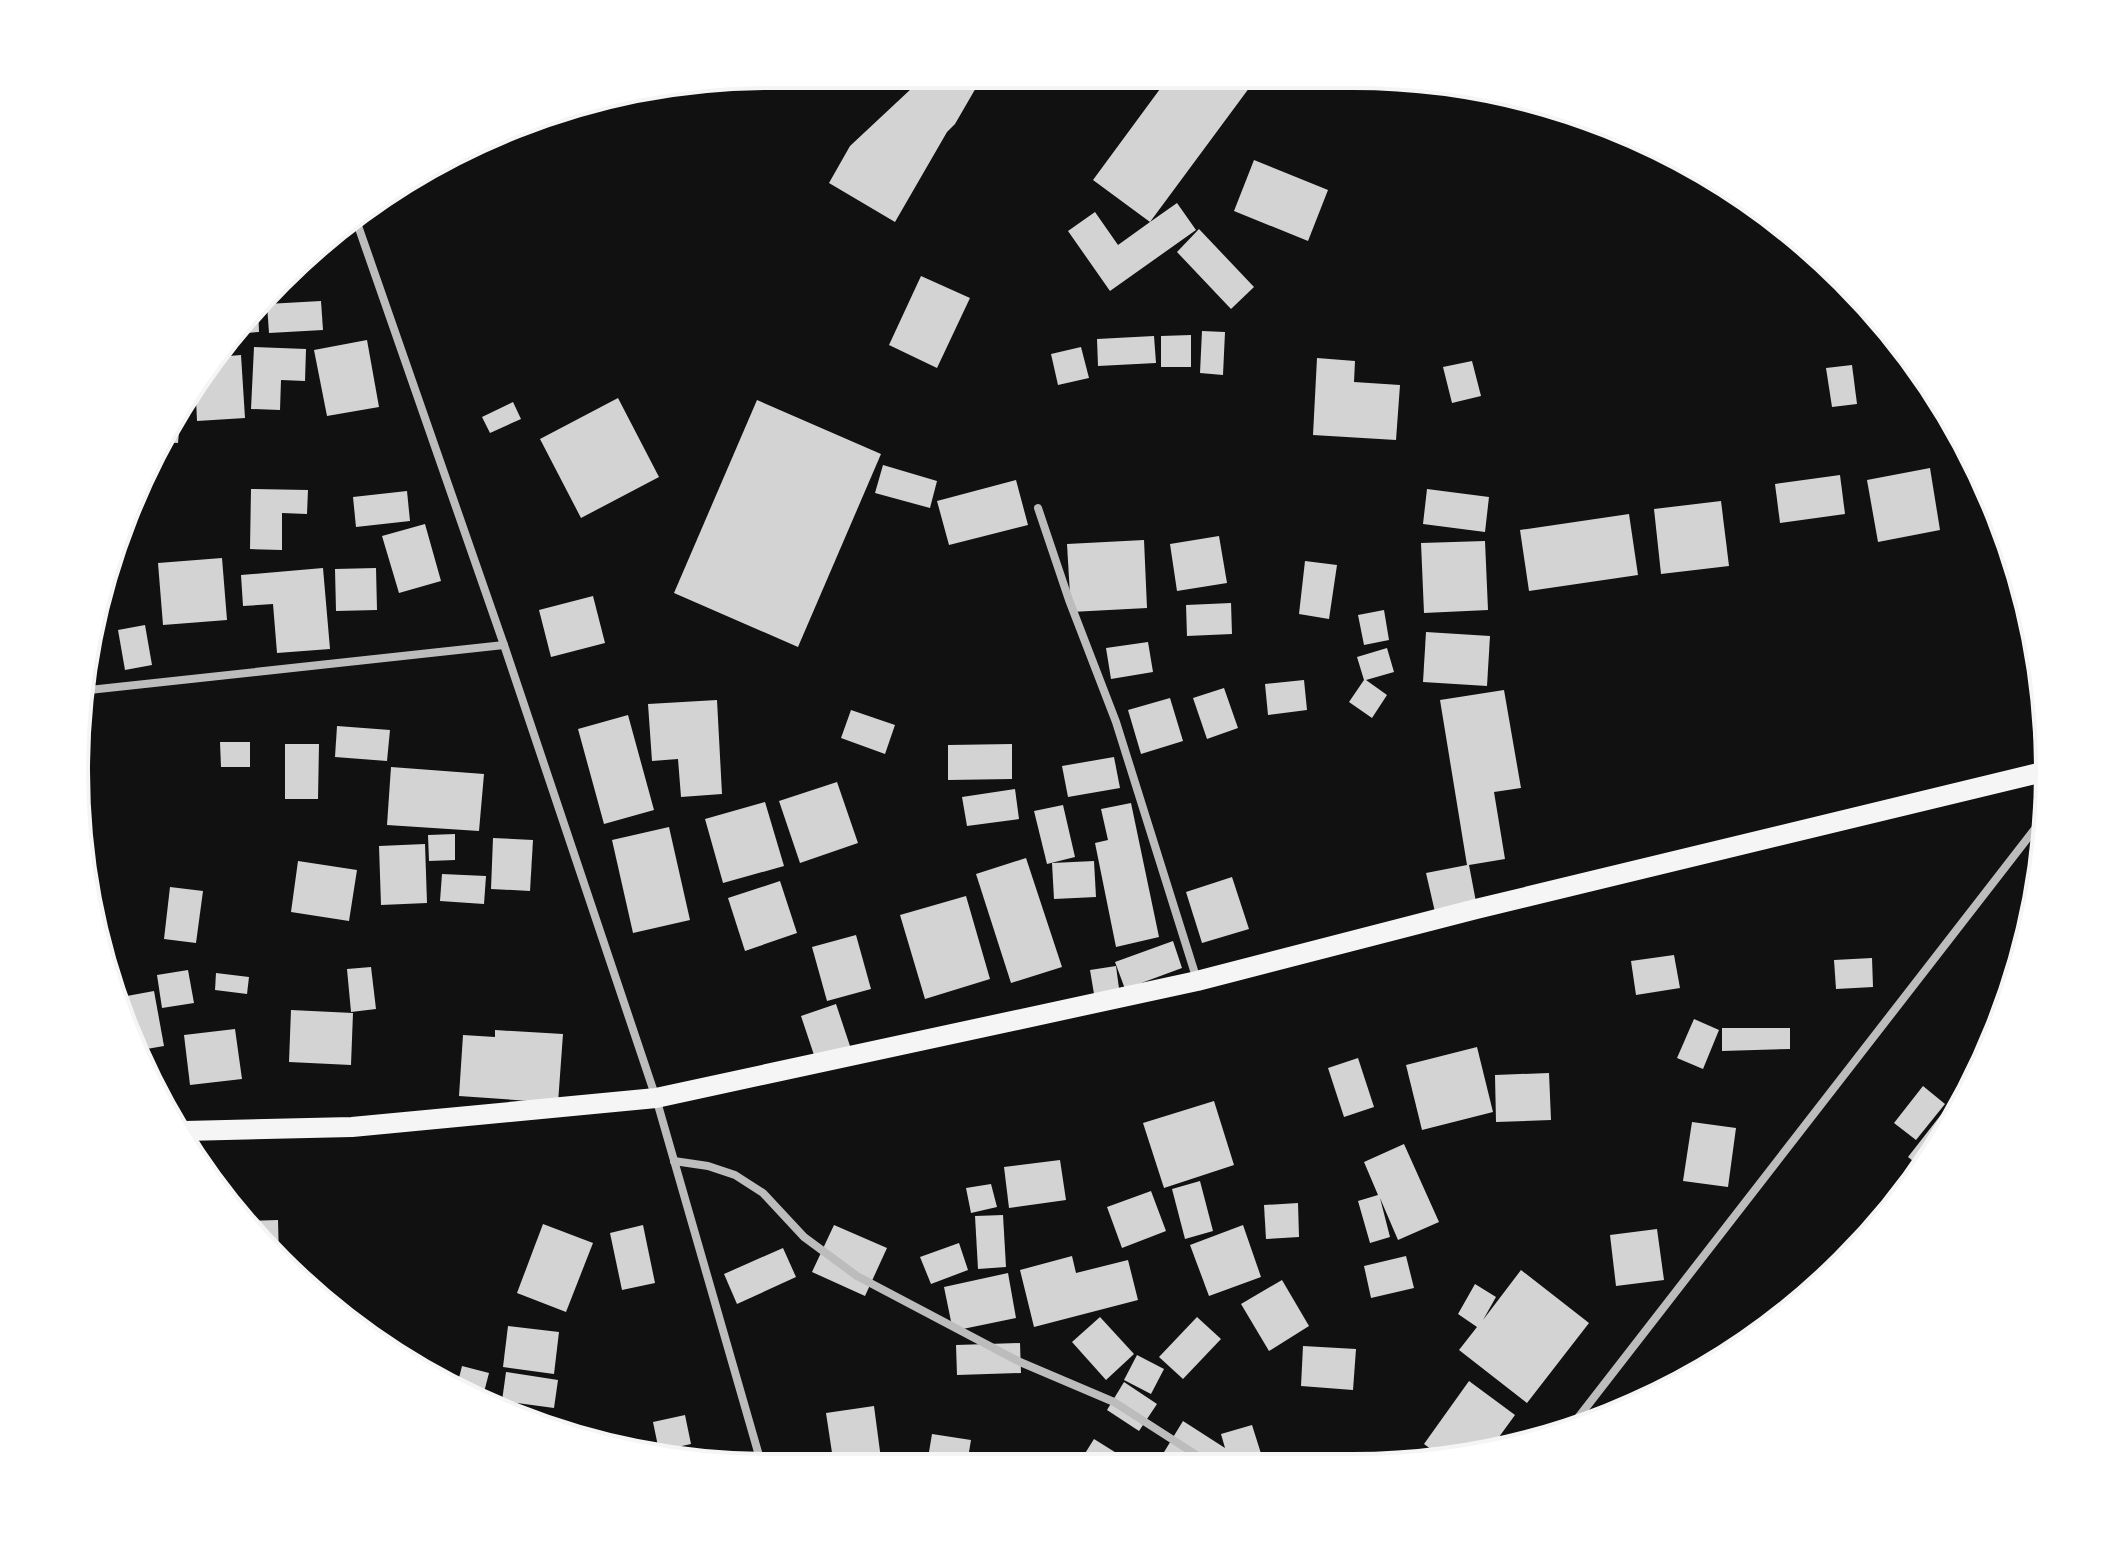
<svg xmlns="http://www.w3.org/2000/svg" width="2124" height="1542" font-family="'Exo 2',sans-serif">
  <rect width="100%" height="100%" fill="#111"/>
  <g fill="#d3d3d3">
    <path d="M927,74h64l-14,12 -22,38 -8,8 -52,90 -66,-39 21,-37z"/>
    <path d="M1171,74h85l2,2 -108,146 27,-19 19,27 -86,61 -42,-60 27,-19 23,33 32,-23 -57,-42z"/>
    <path d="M1254,160l74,30 -20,51 -74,-30z"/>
    <path d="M1199,229l55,58 -23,22 -54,-57z"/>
    <path d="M921,276l49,22 -33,70 -48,-23z"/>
    <path d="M321,301l2,29 -54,3 -2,-29z"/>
    <path d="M258,302l1,30 -27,2 15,-22z"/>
    <path d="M1202,331l23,1 -2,43 -23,-2z"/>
    <path d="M1191,335v32h-30v-31z"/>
    <path d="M1154,336l2,27 -58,3 -1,-27z"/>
    <path d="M367,340l12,67 -52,9 -13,-66z"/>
    <path d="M254,347l52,2 -1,32 -24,-1 -1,30 -29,-1z"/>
    <path d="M1081,347l8,31 -31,7 -7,-31z"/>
    <path d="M241,355l4,63 -48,3 -1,-22 -8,1 29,-43z"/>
    <path d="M1317,358l38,3 -1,21 46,3 -4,55 -83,-5z"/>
    <path d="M1472,361l9,35 -29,7 -9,-36z"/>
    <path d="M1852,365l5,39 -25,3 -6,-39z"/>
    <path d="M618,398l41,79 -78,41 -41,-79z"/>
    <path d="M757,400l124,54 -83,193 -124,-54z"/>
    <path d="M513,402l8,17 -31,14 -8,-16z"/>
    <path d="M181,410l-3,33 -18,-1z"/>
    <path d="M883,465l54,16 -7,27 -55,-15z"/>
    <path d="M1930,468l10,62 -62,12 -11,-62z"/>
    <path d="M1840,475l5,39 -65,9 -5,-39z"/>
    <path d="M1016,480l12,45 -79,20 -12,-44z"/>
    <path d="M251,489l57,1 -1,24 -25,-1v37l-32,-1z"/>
    <path d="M1427,489l62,8 -4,35 -62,-8z"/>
    <path d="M407,491l3,30 -54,6 -3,-30z"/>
    <path d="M1721,501l8,65 -68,8 -7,-65z"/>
    <path d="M1629,514l9,61 -109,16 -9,-61z"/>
    <path d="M425,524l16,57 -42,12 -17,-57z"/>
    <path d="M1219,536l8,47 -50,8 -7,-47z"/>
    <path d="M1144,540l3,68 -76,4 -4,-68z"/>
    <path d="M1485,541l3,69 -64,3 -3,-70z"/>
    <path d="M222,558l5,62 -64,5 -5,-62z"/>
    <path d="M1305,561l32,4 -8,54 -30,-5z"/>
    <path d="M323,568l7,81 -53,4 -4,-49 -30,2 -2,-31z"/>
    <path d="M376,568l1,42 -41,1 -1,-42z"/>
    <path d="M593,596l12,47 -54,14 -12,-47z"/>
    <path d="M1231,603l1,31 -45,2 -1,-31z"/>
    <path d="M1384,610l5,30 -25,5 -6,-30z"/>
    <path d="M145,625l7,40 -27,5 -7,-40z"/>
    <path d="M1426,632l64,4 -3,50 -64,-4z"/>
    <path d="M1148,642l5,30 -42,7 -5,-31z"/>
    <path d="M1387,648l7,24 -28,8 21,15 -15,23 -23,-16 15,-22 -7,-23z"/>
    <path d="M1304,680l3,30 -39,5 -3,-31z"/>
    <path d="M1224,688l14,40 -31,11 -14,-41z"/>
    <path d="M1504,690l17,98 -27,4 11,67 -36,6 7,37 -41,10 -9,-39 41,-8 -27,-165z"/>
    <path d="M1170,698l13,43 -42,13 -13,-44z"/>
    <path d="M717,700l5,94 -41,3 -3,-38 -26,2 -4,-57z"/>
    <path d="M851,710l44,15 -10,29 -44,-16z"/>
    <path d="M628,715l26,95 -50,14 -26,-95z"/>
    <path d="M337,726l53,4 -3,31 -52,-4z"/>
    <path d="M220,742h30v25h-29z"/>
    <path d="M285,744h34l-1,55h-33z"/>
    <path d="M1012,744v35l-64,1v-35z"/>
    <path d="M1114,757l6,31 -52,9 -6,-31z"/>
    <path d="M391,767l93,7 -5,57 -92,-6z"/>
    <path d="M837,782l21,61 -58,20 -21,-62z"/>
    <path d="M1015,789l4,30 -52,7 -5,-29z"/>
    <path d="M765,802l19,64 -61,17 -18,-64z"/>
    <path d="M1131,803l28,134 -43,10 -21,-104 13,-3 -7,-31z"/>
    <path d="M1063,805l12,52 -28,7 -13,-53z"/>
    <path d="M669,827l21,93 -57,13 -21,-93z"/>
    <path d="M455,834v26l-26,1 -1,-26z"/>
    <path d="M493,838l40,2 -3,51 -39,-2z"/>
    <path d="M425,844l2,59 -46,2 -2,-59z"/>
    <path d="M1026,858l36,109 -51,16 -35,-109z"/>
    <path d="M298,861l59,9 -8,51 -58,-9z"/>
    <path d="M1094,861l2,36 -42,2 -2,-36z"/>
    <path d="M442,874l44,2 -2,28 -44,-3z"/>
    <path d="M1232,877l17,52 -47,14 -16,-51z"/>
    <path d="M780,881l17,52 -52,18 -17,-53z"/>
    <path d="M170,887l33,4 -7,52 -32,-4z"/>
    <path d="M966,896l24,83 -65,20 -25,-84z"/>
    <path d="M856,935l15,54 -44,12 -15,-54z"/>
    <path d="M1173,941l9,27 -57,21 -10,-27z"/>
    <path d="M1674,955l6,33 -44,7 -5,-34z"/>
    <path d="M1872,958l1,29 -37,2 -2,-29z"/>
    <path d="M1116,966l4,30 -25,4 -5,-30z"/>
    <path d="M371,967l5,42 -25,3 -4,-43z"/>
    <path d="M188,970l6,33 -32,5 -5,-33z"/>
    <path d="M216,973l33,4 -2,17 -32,-4z"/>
    <path d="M154,991l10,55 -29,5 -8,-13 -11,-40z"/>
    <path d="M836,1004l17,51 -35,12 -17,-51z"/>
    <path d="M291,1010l62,3 -2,52 -62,-3z"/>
    <path d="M1694,1019l25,11 -16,39 -26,-11z"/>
    <path d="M1722,1028h68v21l-68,2z"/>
    <path d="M235,1029l7,50 -52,6 -6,-50z"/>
    <path d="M495,1030l68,4 -5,69 -99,-7 4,-61 32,2z"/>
    <path d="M1477,1047l16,65 -71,18 -16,-65z"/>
    <path d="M1358,1058l16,49 -30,10 -16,-49z"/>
    <path d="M1549,1073l2,47 -55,2 -1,-47z"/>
    <path d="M1923,1086l22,18 -29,36 -22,-17z"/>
    <path d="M1214,1101l20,64 -70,23 -21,-65z"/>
    <path d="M1947,1107l10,7 -34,55 -15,-12z"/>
    <path d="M1692,1122l44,6 -8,59 -45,-6z"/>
    <path d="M1404,1144l35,78 -41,18 -18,-42 10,39 -20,6 -12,-42 20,-6 -14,-33z"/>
    <path d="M1060,1160l6,40 -57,8 -5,-41z"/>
    <path d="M1200,1181l13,50 -28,8 -13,-50z"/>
    <path d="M991,1184l6,23 -26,6 -5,-25z"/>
    <path d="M1151,1191l15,40 -44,17 -15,-41z"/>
    <path d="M1298,1203l1,34 -33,2 -2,-34z"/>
    <path d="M1003,1215l3,52 -28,2 -3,-53z"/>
    <path d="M278,1220l1,40 -32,-30 -6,-9z"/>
    <path d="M543,1224l50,19 -27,69 -49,-19z"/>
    <path d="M643,1225l12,58 -33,7 -12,-57z"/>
    <path d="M834,1225l53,23 -22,48 -53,-24z"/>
    <path d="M1243,1225l18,52 -52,19 -19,-51z"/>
    <path d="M1657,1229l7,51 -48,6 -6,-51z"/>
    <path d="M959,1243l9,27 -37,14 -11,-27z"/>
    <path d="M783,1248l13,29 -59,27 -13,-30z"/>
    <path d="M1072,1256l4,17 52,-13 10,40 -104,27 -14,-57z"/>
    <path d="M1406,1256l8,32 -43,10 -7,-32z"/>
    <path d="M1521,1270l68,53 -62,80 -68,-53 18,-23 -19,-13 17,-30 21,13 -13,23z"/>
    <path d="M1008,1273l8,45 -63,13 -9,-44z"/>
    <path d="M1282,1280l27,46 -40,25 -28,-47z"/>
    <path d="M1100,1317l34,37 -28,26 -34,-38z"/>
    <path d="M1197,1317l24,22 -38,40 -24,-22z"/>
    <path d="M508,1326l51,6 -5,42 -51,-7z"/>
    <path d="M1020,1343l1,30 -64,2 -1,-30z"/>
    <path d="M1303,1346l53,3 -3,41 -52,-4z"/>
    <path d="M1137,1355l27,14 -13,25 -27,-14z"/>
    <path d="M462,1366l27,7 -6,23 -27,-6z"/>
    <path d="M506,1372l52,8 -4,28 -52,-7z"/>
    <path d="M1469,1381l46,34 -24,33 -44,13 -23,-17z"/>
    <path d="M1124,1382l33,22 -18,27 -32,-21z"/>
    <path d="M499,1403l27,5 -2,11 -26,-10z"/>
    <path d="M874,1406l7,53 -47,7 -8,-53z"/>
    <path d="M685,1415l6,29 -32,7 -6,-29z"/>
    <path d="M1183,1421l42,27 -4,-14 31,-9 12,38h-34l-2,-6 -4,6 -52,1 -11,-7z"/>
    <path d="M932,1434l39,6 -4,24 -39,-6z"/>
    <path d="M1094,1439l40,25 -55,-1z"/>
  </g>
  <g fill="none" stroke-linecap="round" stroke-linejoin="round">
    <g stroke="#bcbcbc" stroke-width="8">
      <path d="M355,217l149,428 152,453 106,368"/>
      <path d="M1038,508l31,92 47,122 81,258"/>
      <path d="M80,691l424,-46"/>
      <path d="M674,1161l34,5 27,9 28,18 41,44 53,39 163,86 94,40 95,61"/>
      <path d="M1574,1423l474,-611"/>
    </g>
    <path stroke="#f5f5f5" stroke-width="20" d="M185,1131l167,-4 304,-29 541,-117 279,-72 571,-138"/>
  </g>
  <path d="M0 0H2124V1542H0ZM771 88H1353A683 683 0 0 1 2036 771V771A683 683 0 0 1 1353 1454H771A683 683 0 0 1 88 771V771A683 683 0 0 1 771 88Z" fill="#fff" fill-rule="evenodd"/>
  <path fill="none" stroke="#f5f5f5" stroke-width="4" d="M771 88H1353A683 683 0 0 1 2036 771V771A683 683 0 0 1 1353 1454H771A683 683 0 0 1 88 771V771A683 683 0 0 1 771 88Z"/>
</svg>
